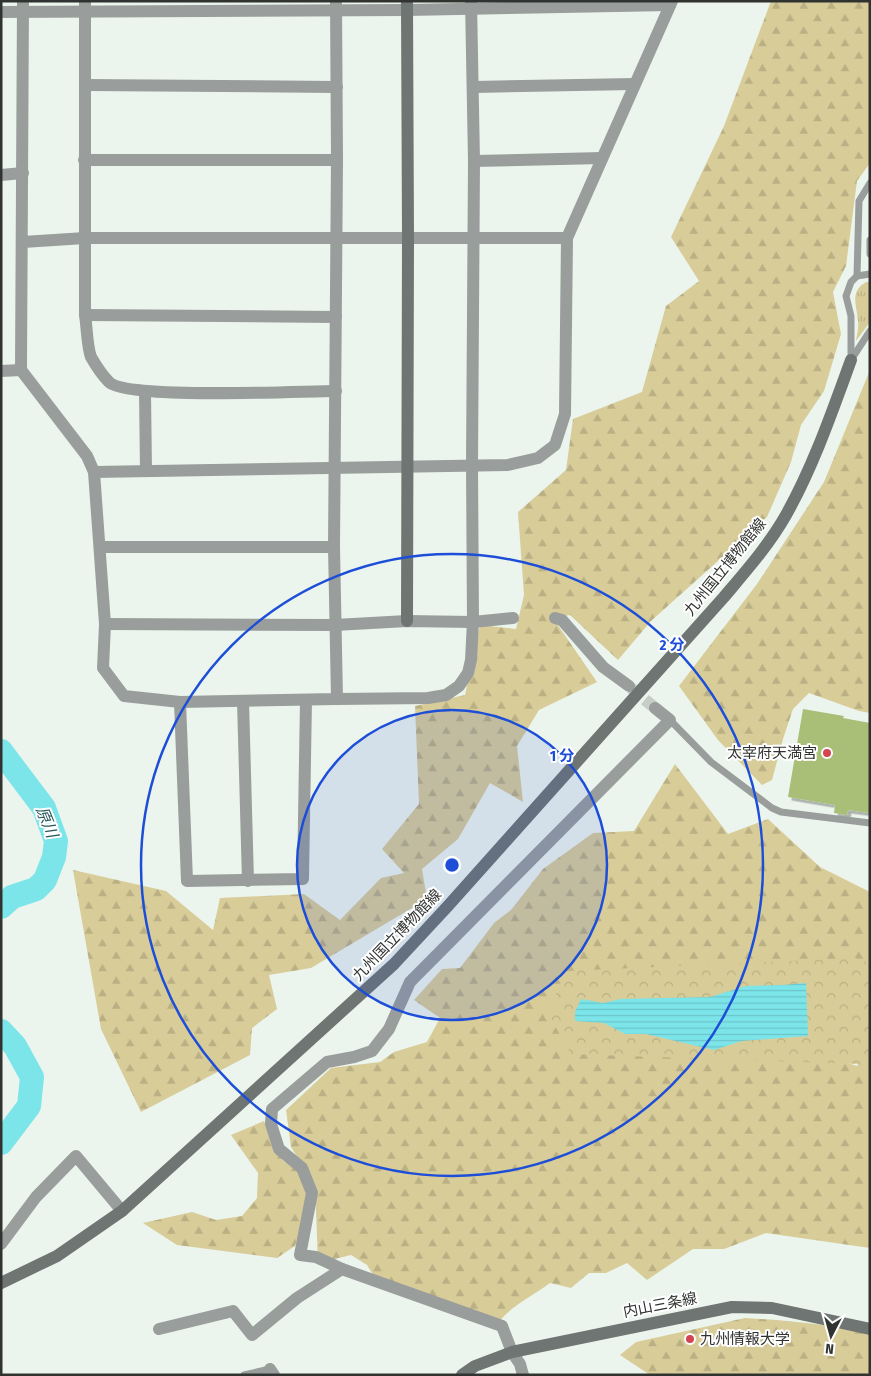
<svg xmlns="http://www.w3.org/2000/svg" width="871" height="1376" font-family="'Fira Sans Condensed','Noto Sans JP',sans-serif">
  <defs>
    <pattern id="grass-tufts" width="24" height="20" patternUnits="userSpaceOnUse" patternTransform="scale(1.25)"><rect width="24" height="20" fill="#d8cc99"/><path d="M3 7l-1-3M5 7V3M7 7l1-3M15 17l-1-3M17 17v-4M19 17l1-3" fill="none" stroke="#bab084"/></pattern>
    <pattern id="forest-firs" width="22" height="20" patternUnits="userSpaceOnUse" patternTransform="scale(1.25)"><rect width="22" height="20" fill="#d8cc99"/><path d="M5 1l3.5 6h-7zM16 11l3.5 6h-7z" fill="#bab084"/></pattern>
    <pattern id="park-crowns" width="20" height="18" patternUnits="userSpaceOnUse" patternTransform="scale(1.25)"><rect width="20" height="18" fill="#d8cc99"/><path d="M2 6a3 3 0 1 1 6 0M12 15a3 3 0 1 1 6 0" fill="none" stroke="#bab084"/></pattern>
    <pattern id="water-rules" width="6" height="5" patternUnits="userSpaceOnUse" patternTransform="scale(1.25)"><rect width="6" height="5" fill="#7be5ea"/><path d="M0 2.5h6" fill="none" stroke="#6bc5c9"/></pattern>
    <filter id="shadow"><feDropShadow dx="3.5" dy="3.5" stdDeviation="0" flood-color="#0004"/></filter>
  </defs>
  <rect width="100%" height="100%" fill="#ecf5ed"/>
  <path fill="url(#grass-tufts)" d="M866,282h4v40l-14,19c1,-7 3,-14 2,-20 -1,-16 -9,-29 8,-39z"/>
  <g fill="url(#forest-firs)">
    <path d="M771,1h99v162l-13,18 -11,85 -13,26 8,42 -17,57 -23,34 -10,37 -24,55 -116,104 -33,39 -48,-45 -17,3 44,64 -58,28 -22,36 6,56 -33,-19 -32,56 -36,30 5,30 -116,69 -42,7 8,34 -25,19 -2,27 -109,57 -40,-83 -28,-159 93,21 47,39 7,-32 84,-4 36,26 41,-42 23,-5 -22,-24 37,-45 -4,-98 50,-11 15,-70 36,4 8,-34 -6,-83 48,-42 7,-51 69,-27 24,-86 33,-25 -28,-44 53,-111z"/>
    <path d="M870,370v343l-11,-2 -50,-18 -16,16 -10,30 -11,41 -10,5 -44,-45 -39,-54 78,-102 67,-102z"/>
    <path d="M675,764l53,70 40,-15 52,48 50,25v74l-47,89 34,11 12,-27 1,-32v241l-104,-15 -42,16h-31l-46,31 -20,-17 -21,10h-17l-18,15 -21,-5c-17,13 -38,22 -51,39l-124,-44 -8,-13 -16,-10 -33,8 -3,-78 -24,-38 -5,-37 45,-42 49,-6 14,-10 33,-10 13,-24 -26,-18 28,-31 18,-1 34,-45 17,-13 32,-41 50,-36 41,-2z"/>
    <path d="M264,1121l18,39 18,12 7,21 -7,39 -5,14 -18,12 -100,-13 -34,-22 49,-11 24,8 26,-4 15,-18 1,-25 -27,-38z"/>
    <path d="M745,1318l32,2 78,8 15,7v40h-220l-30,-20 16,-13z"/>
  </g>
  <path fill="url(#park-crowns)" d="M855,958l15,5v107l-11,-6 -288,-10 -24,-42 21,-41z"/>
  <path fill="url(#water-rules)" d="M806,983l2,53 -66,5 -28,9 -68,-16h-21l-21,-11 -29,-2v-9l6,-13 22,4 18,-4 89,-2 36,-11 37,-1z"/>
  <g fill="none" stroke-linecap="round" stroke-linejoin="round">
    <g stroke="#7be5ea" stroke-width="24">
      <path d="M1,751l43,57 12,33 -2,16 -9,23 -9,9 -24,8 -11,10"/>
      <path d="M1,1031l14,15 17,31 -3,29 -28,37"/>
    </g>
  </g>
  <path fill="#a9bf78" filter="url(#shadow)" d="M803,709l41,7 -1,2 27,5v90l-22,-3 -1,5 -13,-2 1,-8 -47,-8z"/>
  <g fill="none" stroke-linecap="round" stroke-linejoin="round">
    <path stroke="#c6cec7" stroke-width="12" stroke-dasharray="12 6" stroke-linecap="butt" d="M631,688l24,20"/>
    <g stroke="#999e9c" stroke-width="7">
      <path d="M870,240v14"/>
      <path d="M857,276l2,-75 11,-18"/>
      <path d="M851,360v-44l-5,-20 5,-14 6,-6 13,-2"/>
      <path d="M851,360l19,-29"/>
      <path d="M670,720l41,42 61,46 9,4 89,11"/>
      <path d="M244,1375l26,-6"/>
    </g>
    <g stroke="#999e9c" stroke-width="12">
      <path d="M23,1l-2,369 66,86 7,16 11,152 -2,44 21,28 56,6 157,-3 -3,-152 3,-387 -1,-159"/>
      <path d="M85,1v314c2,12 2,32 6,42 4,7 12,19 18,25 18,18 192,9 227,9"/>
      <path d="M1,12l406,-2 263,-5"/>
      <path d="M86,85l251,2"/>
      <path d="M474,87l160,-3"/>
      <path d="M84,160h253"/>
      <path d="M474,161l128,-3"/>
      <path d="M1,175l22,-2"/>
      <path d="M23,242l62,-4h482"/>
      <path d="M85,315l251,2"/>
      <path d="M1,371l20,-1"/>
      <path d="M145,392l1,79"/>
      <path d="M94,472l414,-7 30,-7 17,-13 10,-31 2,-176 105,-237"/>
      <path d="M100,547h234"/>
      <path d="M555,618l7,2 41,47 26,19"/>
      <path d="M105,624l230,1 72,-4 66,1 40,-4"/>
      <path d="M337,699l91,-1 18,-3 13,-9 9,-13 3,-13 2,-38 -1,-157 2,-304 -3,-160"/>
      <path d="M243,701l5,180"/>
      <path d="M180,702l7,179 116,-2 3,-179"/>
      <path d="M1,1244l35,-47 40,-41 46,55"/>
      <path d="M159,1329l74,-18 19,24 45,-37 45,-29"/>
      <path d="M270,1369l4,6"/>
      <path d="M523,1375l-3,-11 -8,-12 -10,-26 -160,-57 -26,-12 -16,-2 12,-62 -10,-25 -23,-19 -8,-25 1,-15 55,-47 27,-5 18,-6 17,-22 21,-47 260,-262 -15,-12"/>
    </g>
    <g stroke="#6e7573" stroke-width="12">
      <path d="M407,621l1,-383 -1,-237"/>
      <path d="M1,1283l56,-27 65,-45 272,-247 53,-57 277,-310c22,-26 45,-52 62,-82 27,-48 46,-103 65,-155"/>
      <path d="M462,1375l13,-9 37,-14 220,-45 40,1 98,21"/>
    </g>
  </g>
  <circle cx="452" cy="865" r="155" fill="#1d4ed8" fill-opacity=".12"/>
  <g fill="none" stroke="#1d4ed8" stroke-width="2.5">
    <circle cx="452" cy="865" r="155"/>
    <circle cx="452" cy="865" r="311"/>
  </g>
  <g fill="#d44451" stroke="#fff" stroke-width="2">
    <circle cx="827" cy="753" r="5"/>
    <circle cx="690" cy="1339" r="5"/>
  </g>
  <g text-anchor="middle" dominant-baseline="central" stroke-width="4" stroke-linejoin="round" paint-order="stroke">
    <g font-size="15" fill="#303330" stroke="#fff">
      <text transform="translate(725 567) rotate(-51)">九州国立博物館線</text>
      <text transform="translate(397 935) rotate(-46)">九州国立博物館線</text>
      <text transform="translate(660 1305) rotate(-11)">内山三条線</text>
    </g>
    <g font-size="15" fill="#303330" stroke="#fff" text-anchor="end">
      <text x="817" y="753">太宰府天満宮</text>
      <text x="700" y="1339" text-anchor="start">九州情報大学</text>
    </g>
    <g font-size="16" font-style="italic" fill="#2b5a5c" stroke="#fff">
      <text transform="translate(47 822) rotate(68)">原川</text>
    </g>
  </g>
  <circle cx="452" cy="865" r="8" fill="#1d4ed8" stroke="#fff" stroke-width="2.5"/>
  <g font-size="15" text-anchor="middle" font-weight="bold" fill="#1d4ed8" stroke="#fff" stroke-width="4" stroke-linejoin="round" paint-order="stroke">
    <text x="672" y="650">2 分</text>
    <text x="562" y="761">1 分</text>
  </g>
  <rect width="871" height="1376" fill="none" stroke="#303330" stroke-width="5"/>
  <g transform="translate(831 1336) rotate(186)" stroke="#ffffff" stroke-width="4" paint-order="stroke">
  <path d="M0-4L9 19L0 12L-9 19Z" fill="#303330"/>
  <text y="-8" font-size="14" font-weight="bold" text-anchor="middle" fill="#303330">N</text>
  </g>
</svg>
